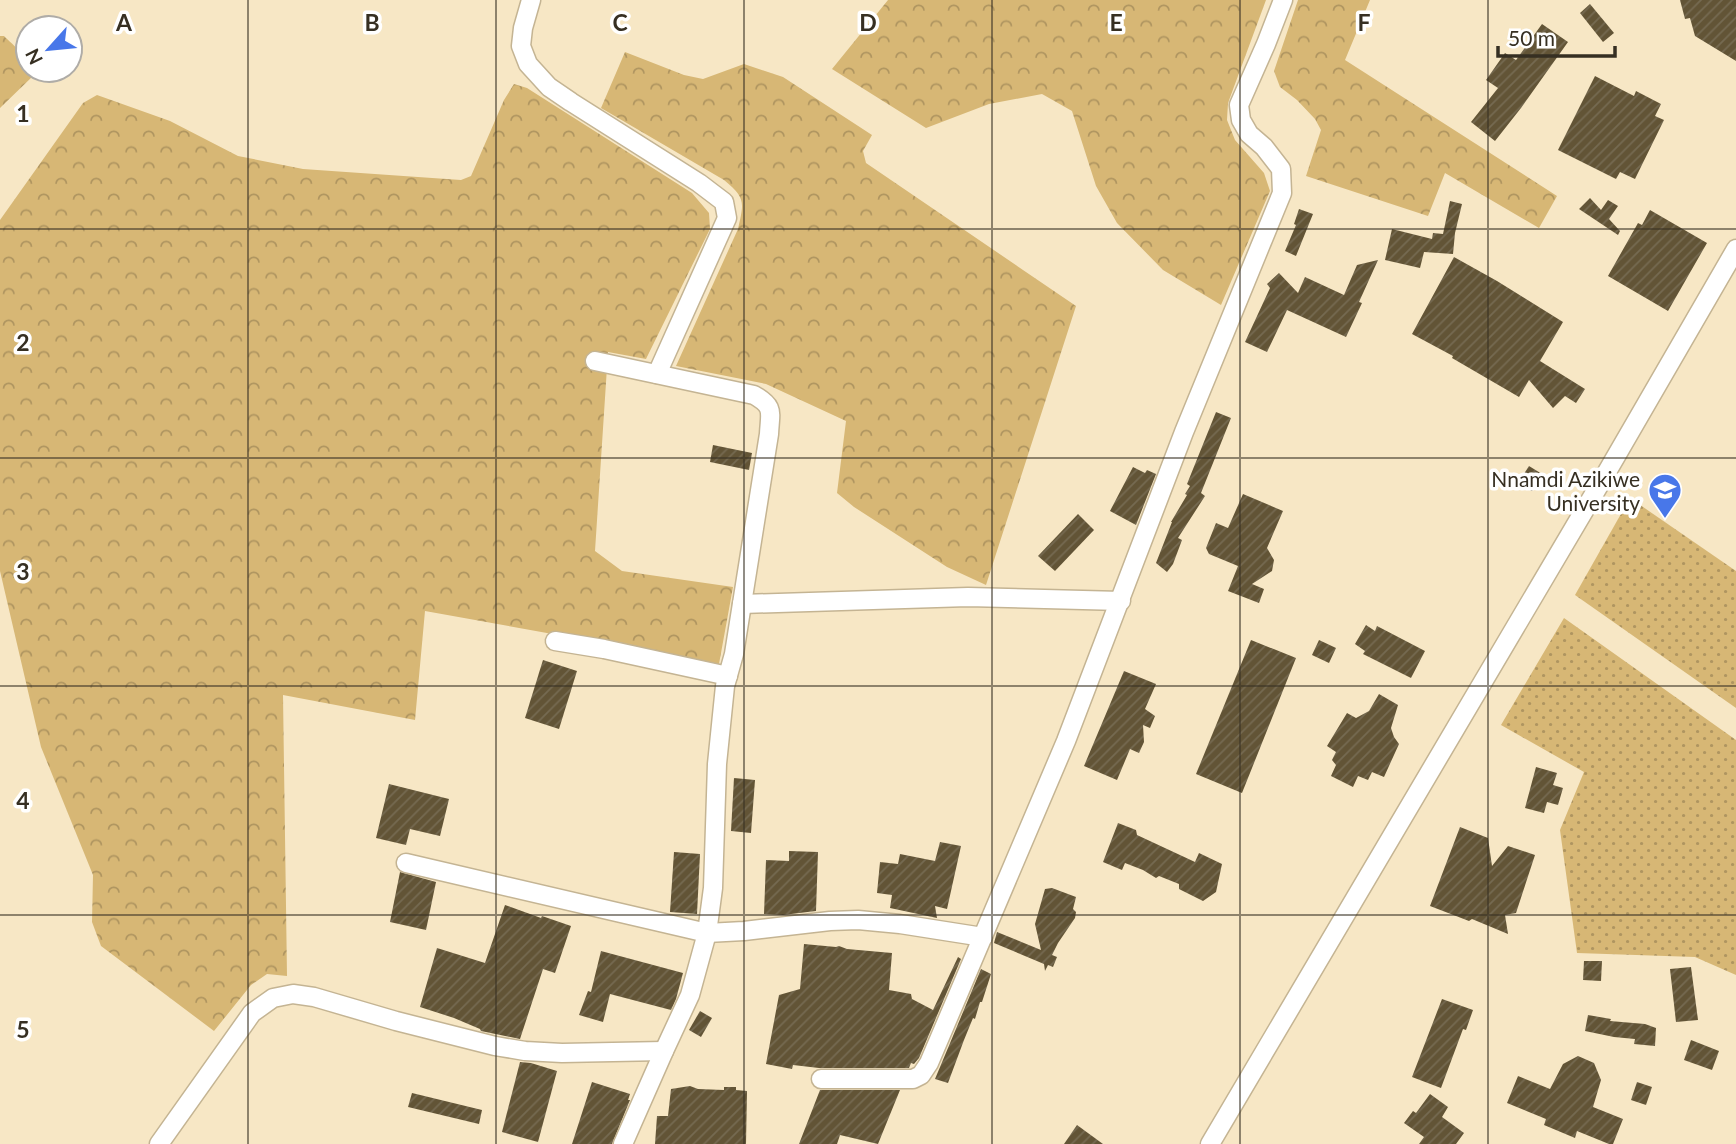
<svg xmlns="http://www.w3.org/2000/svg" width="1736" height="1144" font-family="Lato,sans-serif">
  <defs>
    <pattern id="grass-dots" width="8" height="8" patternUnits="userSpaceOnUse" patternTransform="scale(1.75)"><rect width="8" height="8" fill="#d7b775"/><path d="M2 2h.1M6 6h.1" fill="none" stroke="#af9560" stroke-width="1.8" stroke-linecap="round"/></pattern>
    <pattern id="forest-crowns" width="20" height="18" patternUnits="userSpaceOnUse" patternTransform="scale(1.75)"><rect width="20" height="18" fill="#d7b775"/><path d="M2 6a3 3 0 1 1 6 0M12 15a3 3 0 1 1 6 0" fill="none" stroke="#af9560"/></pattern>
    <pattern id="building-hatch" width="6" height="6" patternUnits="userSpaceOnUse" patternTransform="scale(1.75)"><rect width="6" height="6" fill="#625436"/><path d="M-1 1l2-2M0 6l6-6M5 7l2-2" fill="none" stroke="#756a51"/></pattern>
  </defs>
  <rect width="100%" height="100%" fill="#f7e7c5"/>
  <g fill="url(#grass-dots)">
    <path d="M1630,498l106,73v137l-161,-113z"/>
    <path d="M1564,618l172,122v235l-41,-18 -118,-4 -17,-123 24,-58 -83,-47z"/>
  </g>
  <g fill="url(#forest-crowns)">
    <path d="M888,0h378l-38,103 -1,17 8,20 29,33 6,18 -49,114 -58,-35 -46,-47 -21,-37 -24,-75 -30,-17 -53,10 -63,24 -94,-59z"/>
    <path d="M1298,0h72l-25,60 212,136 -18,32 -94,-55 -17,43 -122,-40 15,-46 -6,-11 -18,-19 -17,-13 -6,-16z"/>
    <path d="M0,36h4c10,10 24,20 24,34h3l3,5 -34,33z"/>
    <path d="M625,52l59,23 19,4 41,-15 39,13 89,58 -9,16 3,12 210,143 -90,279 -39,-18 -93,-60 -17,-14 9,-72 -80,-37 -90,-18 62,-137c6,-27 8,-31 -14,-49l-123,-72z"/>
    <path d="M514,84l13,4 165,105 17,20 1,16 -64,130 -38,-7 -13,199 27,20 111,16 -14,77 -294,-53 -10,109 -132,-25 4,281 -20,-2 -16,11 -37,46 -113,-85 -9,-24 1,-47 -52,-128 -41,-176v-351l83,-117 14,-8 73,26 68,35 65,13 158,11 10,-4 33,-76z"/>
  </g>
  <g fill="url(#building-hatch)">
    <path d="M1680,0h56v61l-41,-25 -5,-18 -5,1z"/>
    <path d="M1590,4l24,29 -11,9 -23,-29z"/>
    <path d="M1542,24l26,18 -47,66 -26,33 -24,-19 27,-34 -12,-8 19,-27 11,7z"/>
    <path d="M1595,76l39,20 2,-5 25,13 -6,12 9,4 -29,59 -15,-7 -4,7 -58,-29z"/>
    <path d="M1590,198l11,12 7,-10 10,6 -9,13 11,12 -2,4 -39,-26z"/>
    <path d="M1450,201l12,3 -7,29 -2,21 -29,-2 -4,16 -35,-8 7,-31 40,10 1,-6 10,1z"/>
    <path d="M1299,209l14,5 -17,42 -11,-5 11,-26 -2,-1z"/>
    <path d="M1650,210l57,33 -39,68 -60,-35 30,-53 4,2z"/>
    <path d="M1454,257l43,24 66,41 -23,39 45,28 -9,14 -11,-7 -12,12 -24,-28 -10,17 -67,-39 1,-2 -41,-22z"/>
    <path d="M1378,260l-19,42 3,1 -16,34 -59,-27 -20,42 -22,-10 25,-54 -3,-4 12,-11 19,20 7,-16 39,18 13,-30z"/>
    <path d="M1216,412l15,6 -30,75 4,3 -27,42 4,2 -9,24 -6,8 -11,-9 16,-41h-1l16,-27 -2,-1 5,-8 -3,-2z"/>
    <path d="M713,445l39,8 -3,17 -39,-8z"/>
    <path d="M1529,466l13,8 -10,17 -14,-8z"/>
    <path d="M1133,467l12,6 2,-3 9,4 -20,51 -26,-14z"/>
    <path d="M1243,494l40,17 -16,37 7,12 -2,11 -20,13 12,5 -5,14 -31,-12 10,-25 -29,-12 -3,-6 10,-25 12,5z"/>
    <path d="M1078,514l16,16 -39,41 -17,-15z"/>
    <path d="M1366,625l9,6 2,-5 48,25 -14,27 -48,-24 2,-3 -10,-7z"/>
    <path d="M1251,640l45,18 -54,135 -46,-19z"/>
    <path d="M1319,640l17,8 -7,15 -17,-8z"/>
    <path d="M543,660l34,11 -18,58 -34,-11z"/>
    <path d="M1124,671l32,13 -11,25 10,7 -5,12 -7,-3 1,17 -5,11 -9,-4 -13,31 -33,-14z"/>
    <path d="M1379,694l19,11 -7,23 3,9 5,7 -15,33 -12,-5 -4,8 -10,-4 -5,11 -22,-11 5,-11 -4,-5 4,-8 -9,-6 20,-33 9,5 13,-7z"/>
    <path d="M1536,767l21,6 -4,12 10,3 -5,17 -11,-3 -3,11 -19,-5z"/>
    <path d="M734,778l21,2 -4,53 -20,-2z"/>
    <path d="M389,784l60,15 -9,37 -30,-7 -4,16 -30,-7z"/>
    <path d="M1118,823l18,7 1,5 58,27 4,-9 23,11 -6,28 -13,9 -24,-12v-5l-20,-8 -3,2 -13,-8 -18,-7 -3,7 -19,-8z"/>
    <path d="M1460,827l28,11 4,28 16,-20 27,9 -19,58 -11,2 3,19 -36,-15 -3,2 -39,-15z"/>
    <path d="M940,842l21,4 -14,63 -12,-3 2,12 -47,-10 2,-13 -15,-2 3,-31 18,2 2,-10 35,7z"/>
    <path d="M789,851l29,1 -2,59 -33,4 -19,-1 2,-54 23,1z"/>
    <path d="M674,852l26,2 -3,60 -27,-2z"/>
    <path d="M400,872l36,10 -10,48 -36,-8z"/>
    <path d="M1052,888l24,9 -3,12 3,3 -1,6 -17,25 -6,12 5,2 -4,10 -5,-2 -3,6 -1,-7 -50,-21 3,-11 44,18 -6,-26 10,-35z"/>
    <path d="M505,905l36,13 1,-2 29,10 -16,47 -12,-4 -23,70 -39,-8 -1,-2 -26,-11 -34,-11 17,-59 48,15z"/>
    <path d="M804,944l32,3 3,-1 8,3 45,4 -3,37 22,4 1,5 21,11 25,-53 3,2 -42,99 -5,6 -3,-1 -2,5h-90l-26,-3 -1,4 -26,-5 13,-69 21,-6z"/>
    <path d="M601,951l82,22 -7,26 -5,11 -61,-16 -7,28 -24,-7 9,-24 3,1z"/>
    <path d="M1584,961h18l-1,20 -18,-1z"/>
    <path d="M1691,967l7,53 -22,2 -6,-53z"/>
    <path d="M981,969l10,5 -9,28h-2l-5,17 -2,-1 -9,22 -16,43 -13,-4z"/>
    <path d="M1442,999l31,11 -7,20 -3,-1 -22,59 -29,-11z"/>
    <path d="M700,1011l12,7 -11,19 -12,-7z"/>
    <path d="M1588,1015l23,4 -1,2 35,3 11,4 -1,18 -21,-2 1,-5 -21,-2 -29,-6z"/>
    <path d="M1691,1040l28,11 -7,19 -28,-10z"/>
    <path d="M1578,1056l16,7 7,17 -8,27 30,12 -10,25h-4l-32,-13 -2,7 -31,-13 2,-6 -39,-16 11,-27 32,13 13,-25z"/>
    <path d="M520,1062l11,1 26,8 -19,71 -36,-10z"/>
    <path d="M592,1082l38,12 -2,6h2l-18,44h-40z"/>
    <path d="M1637,1082l15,5 -6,18 -15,-5z"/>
    <path d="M690,1086l8,3 26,1v-3h12v3l11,1 -1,53h-91l2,-28h11l3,-27z"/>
    <path d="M820,1090h80l-22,54 -38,-9 -3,9h-38z"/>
    <path d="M412,1093l70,17 -3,14 -71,-17z"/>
    <path d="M1430,1094l18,13 -6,10 22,16 -8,11h-37l5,-7 -20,-14 9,-12 3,2z"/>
    <path d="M1077,1125l26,19h-39z"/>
  </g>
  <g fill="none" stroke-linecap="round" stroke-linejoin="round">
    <defs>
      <g id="minor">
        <path d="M531,0l-8,28 -2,18 7,18 21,23 22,15 128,81 25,19 3,16 -70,156"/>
        <path d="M595,361l159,34c21,12 16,17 15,39l-35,220 -9,32 -8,78 -4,124 -6,45 -17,62 -26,56 -41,93"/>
        <path d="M742,604l226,-7 153,4"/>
        <path d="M555,641l49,8 124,27"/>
        <path d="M406,863l301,70 37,-2 86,-10 28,-1 42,4 83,13"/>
        <path d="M821,1079h92l8,-4 8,-12 137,-322 118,-309 98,-239 -1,-24 -17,-22 -15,-13 -8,-14 -2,-15 27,-61 17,-44"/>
        <path d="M159,1144l93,-131 21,-15 20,-4 21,3 82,24 99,25 30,5 37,2 102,-2"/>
        <path d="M1210,1144l394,-667 132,-228"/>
      </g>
    </defs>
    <use href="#minor" stroke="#c4b493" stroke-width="21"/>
    <use href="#minor" stroke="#fff" stroke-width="18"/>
  </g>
  <path fill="none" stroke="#362f22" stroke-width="2" stroke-opacity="0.55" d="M248,0v1144M496,0v1144M744,0v1144M992,0v1144M1240,0v1144M1488,0v1144M0,229h1736M0,458h1736M0,686h1736M0,915h1736"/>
  <defs>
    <symbol id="university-pin" viewBox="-11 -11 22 30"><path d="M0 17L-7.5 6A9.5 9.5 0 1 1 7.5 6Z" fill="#4877e9" stroke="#fff"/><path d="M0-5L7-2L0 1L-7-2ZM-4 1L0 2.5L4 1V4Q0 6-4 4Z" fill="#fff"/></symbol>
  </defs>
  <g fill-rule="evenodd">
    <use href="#university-pin" x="1646" y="471" width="38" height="52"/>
  </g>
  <g text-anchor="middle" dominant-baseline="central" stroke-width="7" stroke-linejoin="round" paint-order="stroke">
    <g font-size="21" fill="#362f22" stroke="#fff" text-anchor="end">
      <text x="1640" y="478">Nnamdi Azikiwe<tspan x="1640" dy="24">University</tspan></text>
    </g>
  </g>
  <g font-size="23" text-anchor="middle" font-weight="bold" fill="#362f22" stroke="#fff" stroke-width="7" stroke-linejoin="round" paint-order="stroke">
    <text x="124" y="31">A</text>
    <text x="372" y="31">B</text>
    <text x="620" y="31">C</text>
    <text x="868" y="31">D</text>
    <text x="1116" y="31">E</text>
    <text x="1364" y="31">F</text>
    <text x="23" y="122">1</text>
    <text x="23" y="351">2</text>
    <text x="23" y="580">3</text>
    <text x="23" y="809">4</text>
    <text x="23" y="1038">5</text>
  </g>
  <g transform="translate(49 49) rotate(243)"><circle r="33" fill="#ffffff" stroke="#afaca7" stroke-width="2"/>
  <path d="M0-5L12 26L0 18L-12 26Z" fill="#4877e9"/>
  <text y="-10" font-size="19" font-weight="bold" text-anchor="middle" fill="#362f22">N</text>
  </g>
  <path d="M1498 46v10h117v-10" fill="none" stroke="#362f22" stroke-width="3.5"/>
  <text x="1508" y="46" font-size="21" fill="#362f22" stroke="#ffffff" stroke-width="5" paint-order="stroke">50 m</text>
</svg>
